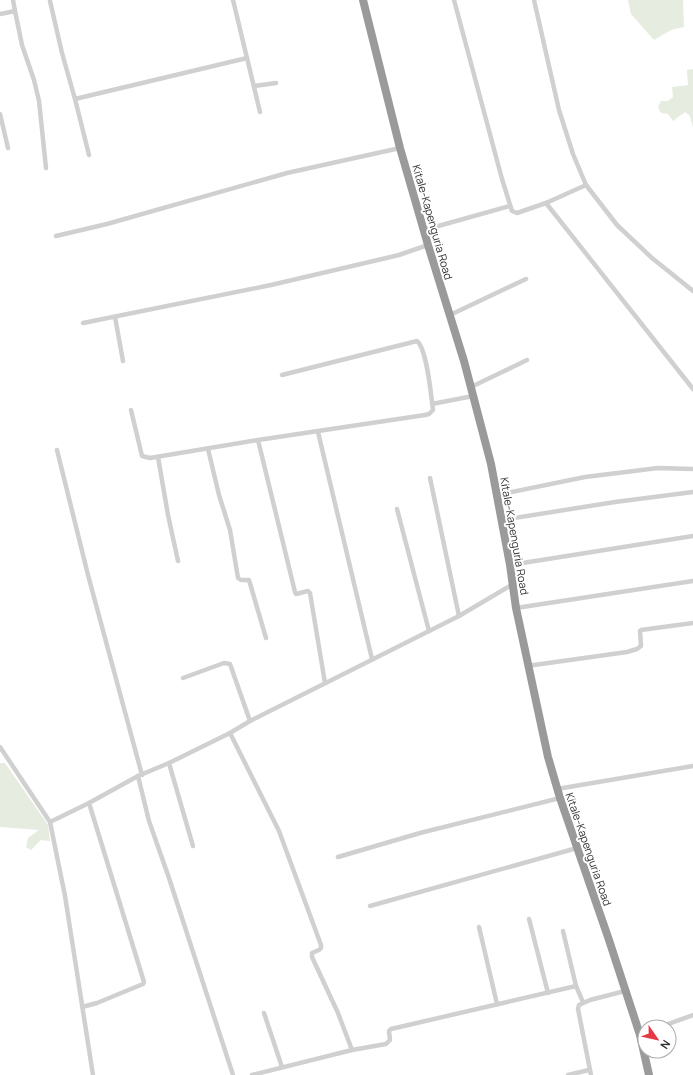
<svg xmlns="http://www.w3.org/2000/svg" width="693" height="1075" font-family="Manrope,sans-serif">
  <rect width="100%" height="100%" fill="#fff"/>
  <g fill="#e6ecdf">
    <path d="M628,0h55l1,27 -13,3 -17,10 -23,-26z"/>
    <path d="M693,69v59l-3,-12 -5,-4 -12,9 -5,-7 -7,-1 -3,-6 3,-6h7l5,-4 -1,-10 16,-2 -1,-15z"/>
    <path d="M0,763h5l43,62 2,16 -9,-1 -10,10 -5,-3 2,-9 11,-8 -39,-3z"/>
  </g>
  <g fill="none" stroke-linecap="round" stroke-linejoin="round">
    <g stroke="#d0d0d0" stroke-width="4.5">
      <path d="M233,0l27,112"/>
      <path d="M454,0l48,179 10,32 5,2 29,-10 40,-18"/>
      <path d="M534,0l25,110 14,44 13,31 31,40 35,33 41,33"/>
      <path d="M50,1l12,52 13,46 172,-41"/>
      <path d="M15,11l7,34 12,35 5,21 7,67"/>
      <path d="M0,14l15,-3 -2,-11"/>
      <path d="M254,86l22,-3"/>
      <path d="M75,99l14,56"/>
      <path d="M0,114l8,34"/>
      <path d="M546,203l147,186"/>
      <path d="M424,230l86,-24"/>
      <path d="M56,236l51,-12 180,-51 113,-25"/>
      <path d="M450,315l76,-36"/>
      <path d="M115,317l8,44"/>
      <path d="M83,323l188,-38 128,-30 29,-10"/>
      <path d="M471,387l56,-27"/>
      <path d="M432,404l41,-8"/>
      <path d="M131,410l11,46 8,2 108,-18 167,-25 4,-1 4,-4c-2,-15 -6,-61 -16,-69l-135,34"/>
      <path d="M318,432l54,227"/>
      <path d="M258,440l37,152 1,2 12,-3 2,2 15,90"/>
      <path d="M208,449l11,46 11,35 8,48 3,2h8l17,58"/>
      <path d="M57,450l31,125 54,200"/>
      <path d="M158,457l10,58 10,46"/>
      <path d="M430,478l29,138"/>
      <path d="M497,495l88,-18 73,-9 35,1"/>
      <path d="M397,509l32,122"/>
      <path d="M502,520l113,-18 78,-10"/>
      <path d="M510,565l183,-29"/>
      <path d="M516,608l177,-27"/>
      <path d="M527,666l100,-14 10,-3 4,-3 -1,-15 1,-1 52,-7"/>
      <path d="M183,678l41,-15 6,1 20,57"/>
      <path d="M230,733l49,98 42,114v3l-2,2 -7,3v4l26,56 14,37"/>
      <path d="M0,747l50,75 15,74 28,179"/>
      <path d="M169,763l24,83"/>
      <path d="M138,776l11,45 20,57 64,197"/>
      <path d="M557,789l136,-23"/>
      <path d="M50,822l39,-19 49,-27 31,-13 61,-30 20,-12 209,-105 54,-32"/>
      <path d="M338,857l82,-24 140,-35"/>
      <path d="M370,906l207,-58"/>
      <path d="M529,919l19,74"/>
      <path d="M479,927l18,77"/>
      <path d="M563,931l13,55 7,16"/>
      <path d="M82,1007l15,-4 46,-19 1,-2 -55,-179"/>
      <path d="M264,1013l18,54"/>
      <path d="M660,1027l33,-12"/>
      <path d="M252,1075l100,-25 34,-6 4,-4 -1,-9 2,-2 185,-43"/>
      <path d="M568,1075l21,-5"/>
      <path d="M591,1075l-13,-66 1,-4 11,-5 35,-9"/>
    </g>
    <path stroke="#9a9a9a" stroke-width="8" d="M363,0l37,148 28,97 36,116 27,103 19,101 6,43 32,149 12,41 49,142 31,95 9,40"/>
  </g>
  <g text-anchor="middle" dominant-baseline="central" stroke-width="4" stroke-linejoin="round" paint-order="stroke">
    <g font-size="11" fill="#333" stroke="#fff">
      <text transform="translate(433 222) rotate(74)">Kitale-Kapenguria Road</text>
      <text transform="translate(515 536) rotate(80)">Kitale-Kapenguria Road</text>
      <text transform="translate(589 849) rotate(71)">Kitale-Kapenguria Road</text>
    </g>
  </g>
  <g transform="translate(657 1039) rotate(124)"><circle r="19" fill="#ffffff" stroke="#adadad"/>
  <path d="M0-3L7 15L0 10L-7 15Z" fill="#e63946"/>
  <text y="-6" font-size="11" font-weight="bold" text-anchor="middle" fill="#333333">N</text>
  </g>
</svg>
